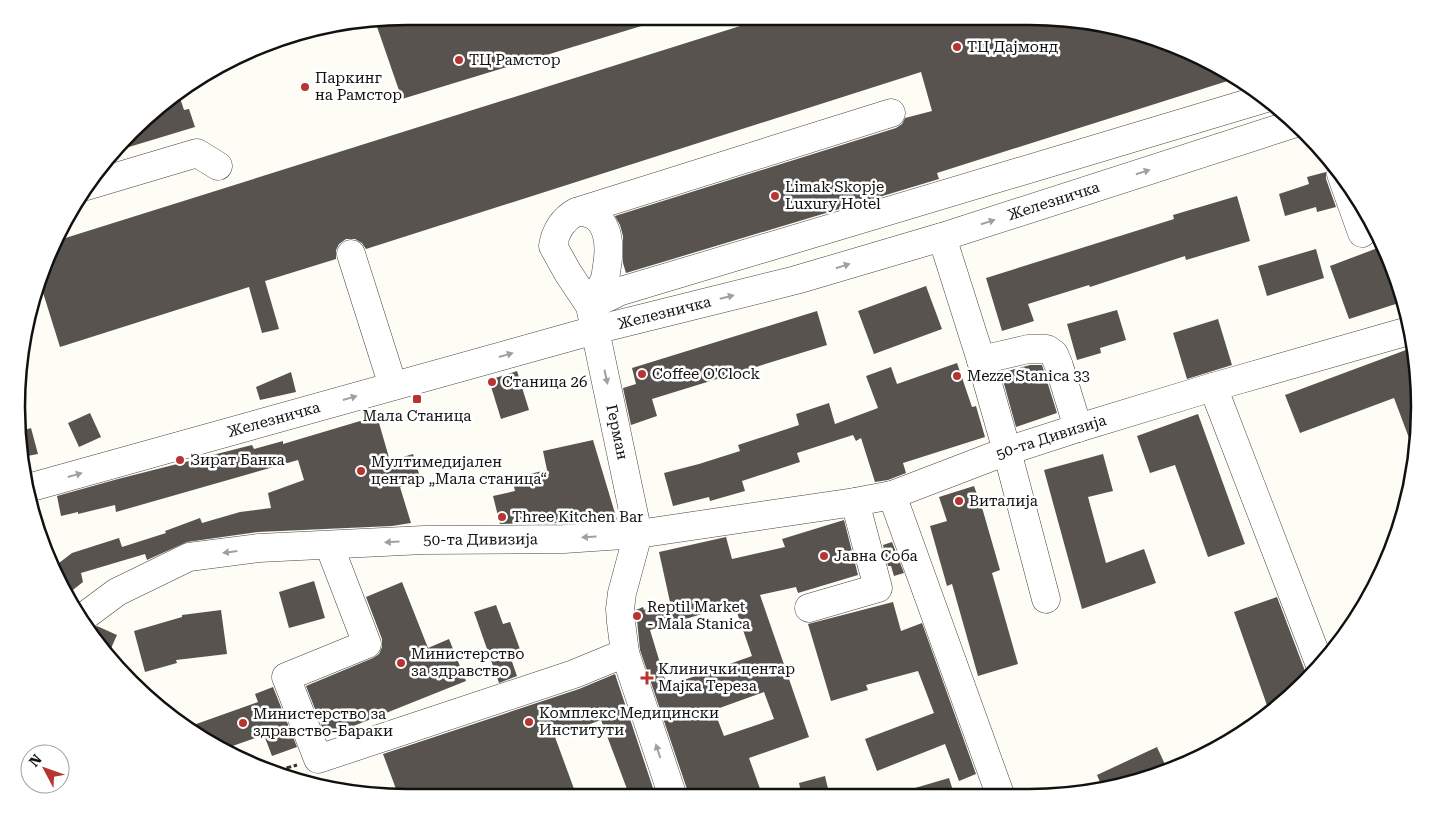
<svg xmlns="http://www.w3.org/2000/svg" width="1436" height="814" font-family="'Roboto Serif',serif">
  <rect width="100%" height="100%" fill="#fefdf5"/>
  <g fill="#58534e" fill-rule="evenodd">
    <path d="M407,16l254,1v3l-259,79 -27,-78z"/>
    <path d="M769,17h286l100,20 82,41 -300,95 2,6 -313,94 -3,-10v-27l-3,-11 -5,-9 281,-88 6,-4 3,-6 27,-7 -11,-39 -555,177 -4,-6 -7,-4h-9l-7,5 -3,6v9l-71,22 14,48 -17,4 -13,-46 -189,60 -20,-64 19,-43z"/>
    <path d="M178,92l6,18 5,-1 6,18 -76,23 50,-53z"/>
    <path d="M1326,172v7l10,28 -19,5 -1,-5 -31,9 -6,-22 30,-10 -2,-7z"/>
    <path d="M1237,196l13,45 -64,19 -1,-4 -95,31 -1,-2 -61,19 6,17 -32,10 -16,-53 188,-59 -1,-4z"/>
    <path d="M1383,246l19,56 -53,17 -19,-53z"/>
    <path d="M1316,249l8,29 -57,18 -9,-30z"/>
    <path d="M926,286l16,43 -68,25 -16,-43z"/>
    <path d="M1117,310l9,30 -26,8 1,5 -24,7 -10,-36z"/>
    <path d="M817,311l10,34 -175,54 5,17 -26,9 -8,-37 13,-4 -4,-16z"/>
    <path d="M1218,319l14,46 -45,14 -14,-46z"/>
    <path d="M1414,347l6,60 -5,47 -21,-56 -94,35 -15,-38z"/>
    <path d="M957,363l15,44 4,-1 9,31 -82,26 3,10 -18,7 -13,2 -14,-44 -5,3 -3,-6 -56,18 3,9 -58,19 3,10 -35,10 -1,-4 -36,9 -9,-33 35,-9 41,-13 -2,-6 61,-20 -3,-11 33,-11 6,21 43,-16 -12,-32 25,-9 6,17z"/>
    <path d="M1030,365h12l15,48 -41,14 -15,-54z"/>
    <path d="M517,371l12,39 -28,9 -12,-39z"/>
    <path d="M291,372l5,20 -36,8 -4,-13z"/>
    <path d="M90,413l11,24 -22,10 -11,-24z"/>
    <path d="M1198,414l47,130 -37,13 -33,-92 -25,8 -13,-37z"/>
    <path d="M377,416l13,45 23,-7 8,26 -21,7 11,36 -19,3 -134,6 -71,10 -40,18 -2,-6 -64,19 2,9 -14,11 -14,-27 17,-13 47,-15 3,9 44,-14 -1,-2 35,-13 2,5 38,-11 31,-4 -3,-15 36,-13 -6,-20 -182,52 -1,-7 -37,9v-2l-17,4 -4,-20 61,-17 134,-34 2,4 29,-8v3z"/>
    <path d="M31,428l7,26 -16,3 -5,-25z"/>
    <path d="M593,440l24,80 -54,3 -63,1 -7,-28 22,-5 -3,-13 35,-8 -4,-19z"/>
    <path d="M1103,454l10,37 -25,6 18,66 38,-14 12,34 -74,26 -38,-139z"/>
    <path d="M974,486l9,25 17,59 -8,3 26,91 -40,12 -26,-92 -5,2 -17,-60 17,-5 -8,-24z"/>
    <path d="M844,520l14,55 -60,18 -2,-6 -36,8 49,142 -60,21 14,39h-75v-5l-48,-142 -4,-40 7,-3 1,3 26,-8 -11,-50 67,-15 6,22 53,-12 -3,-8zM734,604l18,52 -85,30 -17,-56zM764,692l10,27 -50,17 -10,-26z"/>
    <path d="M892,542l12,31 -10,3 -3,-10h-3l-5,-21z"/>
    <path d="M314,581l11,37 -36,10 -10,-36z"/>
    <path d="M402,582l26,66 21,-9 17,42 -140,56 -20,-51 67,-28 6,-4 3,-7v-8l-16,-42z"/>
    <path d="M1277,597l28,74 5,6 -5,7 -36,27 -35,-99z"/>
    <path d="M893,602l8,29 21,-8 54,151 -17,7 -14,-37 -68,27 -12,-32 69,-26 -16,-42 -52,14 2,5 -37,11 -23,-77z"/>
    <path d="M496,605l7,19 7,-2 11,30 -11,4 7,20 -18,7 -25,-71z"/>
    <path d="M221,610l6,44 -51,6 1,3 -32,9 -11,-41 48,-14v-2z"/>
    <path d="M97,626l20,9 -9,20 -11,-10 -7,-14z"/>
    <path d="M615,674l41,123h-26l-29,-77 -46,17 22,60h-178l-16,-43 196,-65z"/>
    <path d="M273,687l24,60 -25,9 -8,-21 -40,14 -34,-17 -5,-4 73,-26 -3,-8z"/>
    <path d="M1157,747l11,24 -14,6 -52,10 -5,-12z"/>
    <path d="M825,776l5,21h-28l-3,-14z"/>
    <path d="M949,778l6,19h-56l-1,-4z"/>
  </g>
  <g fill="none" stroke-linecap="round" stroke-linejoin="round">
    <defs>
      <g id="minor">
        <path d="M1341,174l21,59"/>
        <path d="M86,186l111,-33 21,13"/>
        <path d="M579,211l312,-98"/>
        <path d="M942,237l39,123 26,91 39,148"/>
        <path d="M351,254l42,132"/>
        <path d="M981,360l47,-11h19l7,5 5,12 19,62"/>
        <path d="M1213,387l107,278"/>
        <path id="s1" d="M28,488l567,-158 201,-50 146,-43 354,-114"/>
        <path d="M892,495l109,302"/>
        <path d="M329,545l38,99 -81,33 32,82 256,-85 51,-21"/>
        <path d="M809,608l69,-20 -23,-86"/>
        <path id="s2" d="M82,618l35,-26 72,-35 70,-9 165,-8 140,-1 74,-5 217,-32 37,-7 115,-44 71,-23 135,-41 199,-57"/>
        <path d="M673,797l-48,-144 -4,-31 -1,-13 2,-16 16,-59 -48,-228c5,-8 10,-16 14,-25 2,-4 2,-10 3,-15 4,-24 1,-56 -31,-54 -13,7 -21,20 -23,34l15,27 22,33 31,-15 645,-193"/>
      </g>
    </defs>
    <use href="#minor" stroke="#444" stroke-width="29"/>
    <path stroke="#333" stroke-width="3" stroke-dasharray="5 2.5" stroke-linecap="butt" d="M272,772l25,-7"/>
    <use href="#minor" stroke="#fff" stroke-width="28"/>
  </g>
  <defs><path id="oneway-solid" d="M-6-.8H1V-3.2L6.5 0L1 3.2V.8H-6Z" transform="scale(1.25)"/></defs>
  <g fill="#a0a0a0">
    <use href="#oneway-solid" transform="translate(1143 172) rotate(-18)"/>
    <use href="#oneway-solid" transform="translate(988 222) rotate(-18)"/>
    <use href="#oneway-solid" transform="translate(843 266) rotate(-17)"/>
    <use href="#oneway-solid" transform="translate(727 297) rotate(-14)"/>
    <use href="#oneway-solid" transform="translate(506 355) rotate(-16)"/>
    <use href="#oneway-solid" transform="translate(606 377) rotate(78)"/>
    <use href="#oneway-solid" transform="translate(350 398) rotate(-16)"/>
    <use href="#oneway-solid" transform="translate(75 475) rotate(-16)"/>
    <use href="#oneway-solid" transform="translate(589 537) rotate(176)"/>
    <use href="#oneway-solid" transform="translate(392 542) rotate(177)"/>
    <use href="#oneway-solid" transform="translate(230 552) rotate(173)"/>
    <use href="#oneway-solid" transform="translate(658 751) rotate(-108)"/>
  </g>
  <g fill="#b63533" stroke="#fff" stroke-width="2">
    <circle cx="957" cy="47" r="5"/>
    <circle cx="459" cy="60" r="5"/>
    <circle cx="305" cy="87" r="5"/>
    <circle cx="775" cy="196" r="5"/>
    <circle cx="642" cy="374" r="5"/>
    <circle cx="957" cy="376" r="5"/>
    <circle cx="492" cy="382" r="5"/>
    <rect x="412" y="394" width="10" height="10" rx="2.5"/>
    <circle cx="180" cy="460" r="5"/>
    <circle cx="361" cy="471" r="5"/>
    <circle cx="959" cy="501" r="5"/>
    <circle cx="502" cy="517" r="5"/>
    <circle cx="824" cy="556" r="5"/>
    <circle cx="637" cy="616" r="5"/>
    <circle cx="401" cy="663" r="5"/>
    <path d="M644.5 670.5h5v5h5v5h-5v5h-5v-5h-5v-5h5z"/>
    <circle cx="529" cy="722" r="5"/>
    <circle cx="243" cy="723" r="5"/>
  </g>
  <g text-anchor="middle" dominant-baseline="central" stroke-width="5" stroke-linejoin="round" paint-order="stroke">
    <g font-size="15" fill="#111" stroke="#fff" text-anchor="start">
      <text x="967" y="47">ТЦ Дајмонд</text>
      <text x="469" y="60">ТЦ Рамстор</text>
      <text x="315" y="78">Паркинг<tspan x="315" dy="17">на Рамстор</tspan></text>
      <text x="785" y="187">Limak Skopje<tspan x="785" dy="17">Luxury Hotel</tspan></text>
      <text x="652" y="374">Coffee O'Clock</text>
      <text x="967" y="376">Mezze Stanica 33</text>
      <text x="502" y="382">Станица 26</text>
      <text x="417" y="416" text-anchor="middle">Мала Станица</text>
      <text x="190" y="460">Зират Банка</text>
      <text x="371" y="462">Мултимедијален<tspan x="371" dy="17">центар „Мала станица“</tspan></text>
      <text x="969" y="501">Виталија</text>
      <text x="512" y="517">Three Kitchen Bar</text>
      <text x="834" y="556">Јавна Соба</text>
      <text x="647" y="607">Reptil Market<tspan x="647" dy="17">- Mala Stanica</tspan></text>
      <text x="411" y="654">Министерство<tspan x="411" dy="17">за здравство</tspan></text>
      <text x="658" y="669">Клинички центар<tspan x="658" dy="17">Мајка Тереза</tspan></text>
      <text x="539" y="713">Комплекс Медицински<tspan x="539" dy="17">Институти</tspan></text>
      <text x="253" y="714">Министерство за<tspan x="253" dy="17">здравство-Бараки</tspan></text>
    </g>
    <g font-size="15" fill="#111" stroke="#fff">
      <text stroke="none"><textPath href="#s1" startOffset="1065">Железничка</textPath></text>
      <text stroke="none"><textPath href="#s1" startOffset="660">Железничка</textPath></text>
      <text stroke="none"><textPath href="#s1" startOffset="255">Железничка</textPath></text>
      <text transform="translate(617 432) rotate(78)">Герман</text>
      <text stroke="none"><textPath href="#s2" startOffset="1000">50-та Дивизија</textPath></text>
      <text stroke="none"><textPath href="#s2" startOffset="416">50-та Дивизија</textPath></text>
    </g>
  </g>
  <path d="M0 0H1436V814H0ZM407 25H1029A382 382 0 0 1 1411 407V407A382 382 0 0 1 1029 789H407A382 382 0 0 1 25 407V407A382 382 0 0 1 407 25Z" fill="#fff" fill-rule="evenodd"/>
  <path fill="none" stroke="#111" stroke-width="2.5" d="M407 25H1029A382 382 0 0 1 1411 407V407A382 382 0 0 1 1029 789H407A382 382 0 0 1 25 407V407A382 382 0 0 1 407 25Z"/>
  <g transform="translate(45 769) rotate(311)"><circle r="24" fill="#ffffff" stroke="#a0a0a0"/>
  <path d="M0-4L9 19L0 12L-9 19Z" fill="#b63533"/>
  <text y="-8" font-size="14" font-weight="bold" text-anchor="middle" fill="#111111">N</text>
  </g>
</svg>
